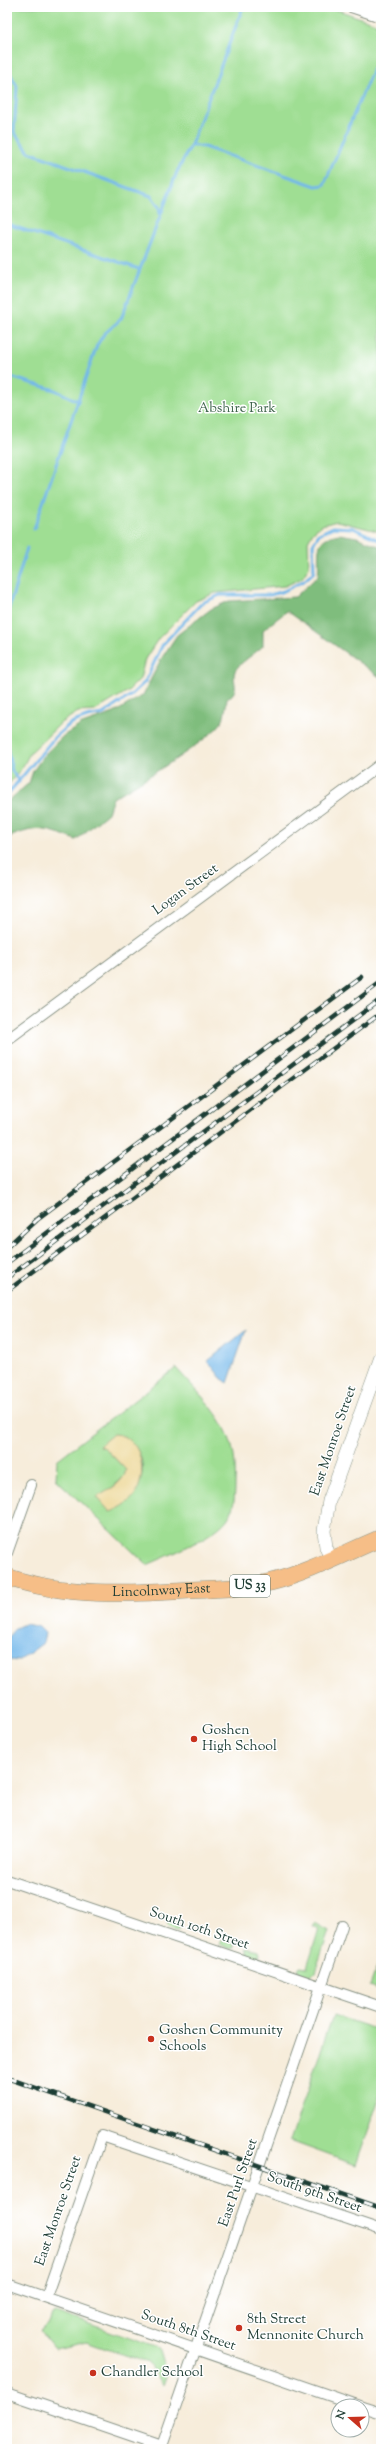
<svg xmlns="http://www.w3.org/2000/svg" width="388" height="2456" font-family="'Sorts Mill Goudy',serif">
  <rect width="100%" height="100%" fill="#fff"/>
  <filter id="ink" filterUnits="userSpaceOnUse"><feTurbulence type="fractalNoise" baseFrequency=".025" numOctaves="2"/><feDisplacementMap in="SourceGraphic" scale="8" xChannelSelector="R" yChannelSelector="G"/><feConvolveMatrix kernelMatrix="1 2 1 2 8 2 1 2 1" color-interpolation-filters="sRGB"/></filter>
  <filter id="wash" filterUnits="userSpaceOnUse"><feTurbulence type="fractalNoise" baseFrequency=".012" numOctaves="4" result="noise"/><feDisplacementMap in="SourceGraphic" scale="16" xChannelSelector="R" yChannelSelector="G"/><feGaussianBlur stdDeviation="0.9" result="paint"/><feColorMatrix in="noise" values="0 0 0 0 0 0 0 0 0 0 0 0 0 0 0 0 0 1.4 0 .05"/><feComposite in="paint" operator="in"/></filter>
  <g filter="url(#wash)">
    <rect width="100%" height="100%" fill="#f7eddb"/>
    <g fill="#9fde93" stroke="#5f8e64" fill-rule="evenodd">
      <path d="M7,7h322l52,18v507l-44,-11 -15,4 -9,7 -5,9 1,26 -7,11 -17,8 -70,7 -19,8 -38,38 -13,20 -5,20 -12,12 -33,20 -17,1 -16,10 -32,31 -8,15 -15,18z"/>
      <path d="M176,1368c35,39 63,60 59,117 0,10 -1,24 -7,33 -11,18 -61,38 -81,47l-91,-86 1,-19zM123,1436c32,21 21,57 -8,74l-16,-15h5l21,-19 1,-6 -21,-22z"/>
      <path d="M169,1920l11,4v5l-4,2 -9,-6z"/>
      <path d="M315,1923l14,8 -14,41 -5,5 -9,-4 -3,-4 2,-3 7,1 12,-38 -6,-3z"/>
      <path d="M222,1939l11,4 1,5 -4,1 -10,-5z"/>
      <path d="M246,1948l13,3 1,4 -5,3 -6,-2z"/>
      <path d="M381,1955v35l-11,-4z"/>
      <path d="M333,2015l48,16v63l-25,71 -66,-24z"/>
      <path d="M55,2312l103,36 8,26 -4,11 -14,-22 -62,-21 -31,7 -15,-18 8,-8 3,-9z"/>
    </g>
    <path fill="#7fbd7d" stroke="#4f7d58" d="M339,534l18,3 24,10v131l-94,-67 -24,19v16c-6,6 -25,18 -28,25 -4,11 7,18 -8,28 -1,7 -2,15 -4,21 -8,18 -90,66 -110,78l-5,15 -32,27c-31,-12 -38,-15 -69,-2v-36l22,-19 4,-12 12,-17 18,-18 19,-12 32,-11 29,-18 18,-36 16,-24 34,-26 18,-8 66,-4 23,-21c3,-23 -7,-37 21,-42z"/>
    <path fill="#eeda9e" stroke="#868c69" d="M113,1434c31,1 35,43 21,62 -5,7 -15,13 -24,16l-13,-15c10,-6 27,-14 29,-27l-21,-22 -6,-2z"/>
    <g fill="#73b8ea" stroke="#497a8f">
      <path d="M246,1330l-18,53 -7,-5 -13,-17z"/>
      <path d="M26,1624l13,3 6,6 -2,10 -24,18 -11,-1c-6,-15 1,-33 18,-36z"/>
    </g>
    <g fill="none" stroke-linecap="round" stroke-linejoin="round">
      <g stroke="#73b8ea" stroke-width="3">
        <path d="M7,68l10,18 -3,46 15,20 122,44 8,11 1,7"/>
        <path d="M191,145l52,-138"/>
        <path d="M7,224l132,45"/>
        <path d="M7,376l48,14 23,11"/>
        <path d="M34,529l63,-184 7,-11 17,-15 56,-147 14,-27 13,2 112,39 8,-1 57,-135"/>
        <path d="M7,614l20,-66"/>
        <path d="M7,748l5,23 7,11"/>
        <path d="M7,795l48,-58 16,-14 16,-6 16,-3 27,-18 15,-14 18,-38 39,-41 18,-8h50l14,-4 21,-11 9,-8 -1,-28 6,-10 14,-7 20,1 28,13"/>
      </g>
    </g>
  </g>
  <g filter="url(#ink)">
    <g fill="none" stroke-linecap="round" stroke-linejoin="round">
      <defs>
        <g id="minor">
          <path d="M351,7l30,10"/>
          <path d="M7,1040l374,-276"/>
          <path d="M7,1553l24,-68"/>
          <path d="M7,1880l374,127"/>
          <path d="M7,2284l353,122"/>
          <path d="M46,2297l56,-161 279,94"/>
          <path d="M7,2393l155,53"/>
          <path d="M362,2407l19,6"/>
          <path d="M161,2449l181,-523"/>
        </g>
        <path id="tertiary" d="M331,1560l-5,-13 -2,-16 5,-30 52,-144"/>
        <g id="trunk">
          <path id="s1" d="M7,1577c59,20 121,17 183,13 27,-1 55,-2 81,-8 39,-10 74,-29 110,-44"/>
        </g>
      </defs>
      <use href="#minor" stroke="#8b9588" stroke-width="12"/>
      <use href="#tertiary" stroke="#8b9588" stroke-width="14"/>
      <use href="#trunk" stroke="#8b9588" stroke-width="18"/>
      <use href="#minor" stroke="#fff" stroke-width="10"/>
      <use href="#tertiary" stroke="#fff" stroke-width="13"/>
      <use href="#trunk" stroke="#f6be87" stroke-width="17"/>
      <defs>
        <g id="rail">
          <path d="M7,1247l30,-28 325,-242"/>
          <path d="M7,1263l374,-281"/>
          <path d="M7,1278l374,-279"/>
          <path d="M7,1291l374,-278"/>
          <path d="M7,2078l374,130"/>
        </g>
      </defs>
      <use href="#rail" stroke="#1f3d34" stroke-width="4.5"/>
      <use href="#rail" stroke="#fff" stroke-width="3" stroke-dasharray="9" stroke-linecap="butt"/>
    </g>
  </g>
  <g fill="#c8321e" stroke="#fff" stroke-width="1.5">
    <circle cx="194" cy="1739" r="4"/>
    <circle cx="151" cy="2039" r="4"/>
    <circle cx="239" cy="2328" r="4"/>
    <circle cx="93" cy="2373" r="4"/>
  </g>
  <g text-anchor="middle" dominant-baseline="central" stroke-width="3" stroke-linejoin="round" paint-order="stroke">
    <rect fill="#fff" stroke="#627771" stroke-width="1" x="230" y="1575" width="40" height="22" rx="3"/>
    <g font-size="13" font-weight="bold" fill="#1f3d34">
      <text x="250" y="1586">US 33</text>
    </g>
    <g font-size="14" fill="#3f654c" stroke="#fff">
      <text x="237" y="409">Abshire Park</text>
    </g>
    <g font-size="14" fill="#1f3d34" stroke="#fff">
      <text transform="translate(186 890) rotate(-36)">Logan Street</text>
      <text transform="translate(334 1441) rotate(-71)">East Monroe Street</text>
      <text stroke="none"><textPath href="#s1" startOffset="156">Lincolnway East</textPath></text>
      <text transform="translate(199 1929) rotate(19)">South 10th Street</text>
      <text transform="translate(239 2183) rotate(-71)">East Purl Street</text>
      <text transform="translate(314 2193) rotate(19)">South 9th Street</text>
      <text transform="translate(59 2211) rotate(-71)">East Monroe Street</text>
      <text transform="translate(188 2331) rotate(19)">South 8th Street</text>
    </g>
    <g font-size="14" fill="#1f3d34" stroke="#fff" text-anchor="start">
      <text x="202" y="1731">Goshen<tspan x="202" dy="16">High School</tspan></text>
      <text x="159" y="2031">Goshen Community<tspan x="159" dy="16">Schools</tspan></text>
      <text x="247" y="2320">8th Street<tspan x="247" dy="16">Mennonite Church</tspan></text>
      <text x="101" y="2373">Chandler School</text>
    </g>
  </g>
  <rect width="388" height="2456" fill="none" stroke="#fff" stroke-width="24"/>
  <g transform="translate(350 2418) rotate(290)"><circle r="19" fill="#ffffff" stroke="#a5b1ae"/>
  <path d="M0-3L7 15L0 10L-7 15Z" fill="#c8321e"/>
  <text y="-6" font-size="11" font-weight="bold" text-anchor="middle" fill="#1f3d34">N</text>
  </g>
</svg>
